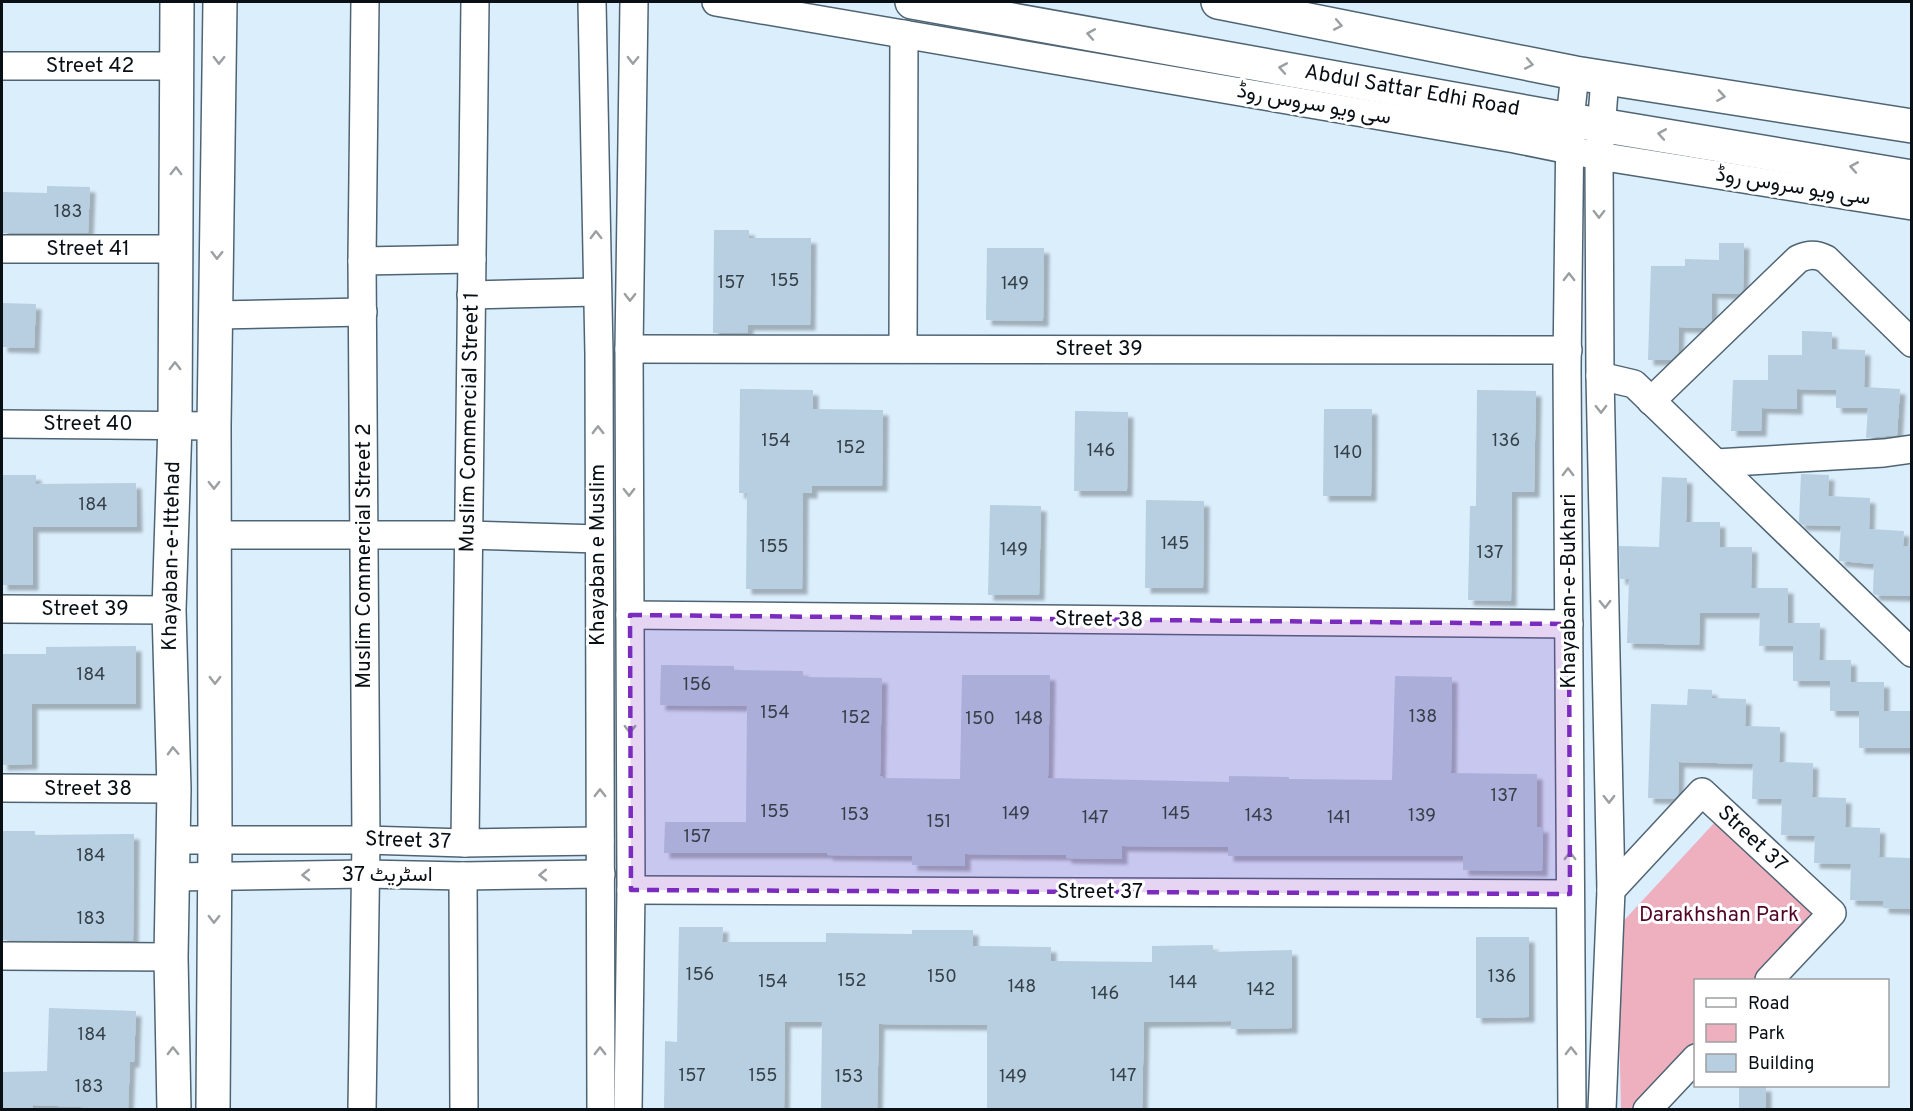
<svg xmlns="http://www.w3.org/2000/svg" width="1913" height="1111" font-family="Overpass,Vazirmatn,sans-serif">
  <defs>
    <filter id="shadow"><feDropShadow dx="5.5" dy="5.5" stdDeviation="1.5" flood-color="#0004"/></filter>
  </defs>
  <rect width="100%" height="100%" fill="#dbeefc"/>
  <path fill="#eeafbf" d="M1715,822l102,94 -62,64h-59l-1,62 -65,67h-9l-4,-181z"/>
  <g fill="#b7cfe0" filter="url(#shadow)">
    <path d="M47,186l43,1 -2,46h-86v-41l45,1z"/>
    <path d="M714,230h35v8h62l-1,87h-62v8h-35z"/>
    <path d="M1719,243h25l-1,47 -4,4 -27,-1v28l-8,7 -25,-1 -1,26 -7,7h-23l3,-94h34v-7l34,1z"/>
    <path d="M987,248h57l-1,73 -57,-1z"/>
    <path d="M2,303l34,1 -2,44 -32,-1z"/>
    <path d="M1802,331l30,1v17l33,1 -1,37 36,2 -3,46 -31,3 2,-30h-32v-18l-39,-1v20l-35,-1 -1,23h-30l2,-51h35v-25h34z"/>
    <path d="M740,389l73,1v19l70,1 -1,76h-70v7h-9l-1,96h-56l1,-96h-8z"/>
    <path d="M1477,390l59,1 -2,101h-22l-1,109 -43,-1 2,-94h6z"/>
    <path d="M1324,409h48l-1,87h-48z"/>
    <path d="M1075,411l53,1 -1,79h-53z"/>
    <path d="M1801,474l28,1 -1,21 42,2 -1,31 35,2 -1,15h8v50l-36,-1 -2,-2 1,-29 -35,-3 2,-35 -39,-1 -3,-3z"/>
    <path d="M2,475h34v9l100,-1 1,44h-104v58h-31z"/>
    <path d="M1662,477l25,1 -1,44h34v25h32l-1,41h37v35h32l-1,37h32v22h33v29h27v37h-52v-37h-29v-30h-37v-35h-34l1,-33h-60l-1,32 -72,-2 2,-64h-9l-1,-33 40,1z"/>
    <path d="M1146,500l58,1 -1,87h-58z"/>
    <path d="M990,505l51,1 -2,89h-51z"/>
    <path d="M136,646v58h-104v60l-30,1v-111h44v-7z"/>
    <path d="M661,665l73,1v4l69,1v6l79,1 -2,98h3v2l77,1 2,-104h88l-2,103 181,4v-6l60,1v2l103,1 3,-104 57,1 -1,96 86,1v53h6l-1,44 -79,-1v-14h-235v-9l-106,-1v13l-56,-1v-3l-101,-1v12l-53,-1v-9l-85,-1v-2h-163l1,-31h81l1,-116 -87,-1z"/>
    <path d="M1688,689l24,1v8l34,1 -1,27 35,1 -1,35 34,1 -1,34 34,1 -1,29 35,1 -1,29 32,1v51l-28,-1v-7l-33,-1 1,-36 -37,-1 1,-27 -34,-1 1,-36h-30l1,-35 -74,-2 -1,33 -4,4 -26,-1 3,-94 36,1z"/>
    <path d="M2,831h33v4l99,-1 -1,107 -131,-1z"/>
    <path d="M679,927h44l-1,15h104v-9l86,1v-4h61v16l78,1v14l101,1v-16l61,-1v7l79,-2v78l-61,1v-8l-87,1 -2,88h-155v-85l-108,-1 -2,86h-56l1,-88h-37l-1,88h-120l1,-69 12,1z"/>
    <path d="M1476,937h53v80l-53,1z"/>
    <path d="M49,1008l87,3 -2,51h-4l-2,47 -95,-4v5h-31v-38l45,-1z"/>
    <rect x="1739" y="1086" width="27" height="24"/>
  </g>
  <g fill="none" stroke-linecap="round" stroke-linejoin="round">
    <defs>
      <g id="minor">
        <path d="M592,2l7,352 2,756"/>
        <path d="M716,2l799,137 84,17 313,50"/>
        <path d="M2,66h176"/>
        <path d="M2,249h173"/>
        <path d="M362,261l110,-2"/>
        <path d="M471,295l126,-3"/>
        <path d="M217,315l146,-3"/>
        <path d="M629,349l939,1"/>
        <path d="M903,349l1,-315"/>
        <path d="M1600,376l34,8 278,269"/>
        <path d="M1651,401l147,-142c11,-5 18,-5 28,0l86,84"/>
        <path d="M2,424l212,2"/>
        <path d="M1716,463l168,-10 28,-4"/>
        <path d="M214,535h254l130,4"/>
        <path d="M2,609l167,1"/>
        <path d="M630,615l939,9"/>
        <path d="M2,788l172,1"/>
        <path d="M173,840h193l99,3 135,-2"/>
        <path d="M465,843l10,-841"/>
        <path d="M463,876l1,234"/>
        <path d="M172,877l193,-3 98,2 138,-2"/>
        <path d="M631,890l939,4"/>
        <path d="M1611,890l91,-98 130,121 -63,67"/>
        <path d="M2,956l169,1"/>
        <path d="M362,1110l4,-270 -4,-579 3,-259"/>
        <path d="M628,1110l3,-220 -2,-541 5,-347"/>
        <path d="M1572,1110l-5,-741 3,-249 5,-47"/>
        <path d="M1602,1110l9,-220 -11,-514 -1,-220 6,-78"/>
        <path d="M1647,1110l49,-52"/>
      </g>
      <g id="major">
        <path d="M912,2l658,118 342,57"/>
        <path d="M1218,2l357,71 337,53"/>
        <path d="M174,1110l-3,-153 3,-168 -5,-179 6,-186 2,-422"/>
        <path d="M213,1110l2,-271 -1,-413 6,-424"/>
      </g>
    </defs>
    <use href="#minor" stroke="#4f6473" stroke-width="30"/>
    <use href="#major" stroke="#4f6473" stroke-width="36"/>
    <use href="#minor" stroke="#fff" stroke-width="27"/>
    <use href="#major" stroke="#fff" stroke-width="33"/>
  </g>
  <defs><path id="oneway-chevron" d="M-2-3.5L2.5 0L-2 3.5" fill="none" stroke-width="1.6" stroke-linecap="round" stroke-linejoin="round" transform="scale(1.5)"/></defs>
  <g stroke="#9c9fa1">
    <use href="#oneway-chevron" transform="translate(1338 25) rotate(11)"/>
    <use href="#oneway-chevron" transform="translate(1091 34) rotate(-170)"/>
    <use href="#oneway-chevron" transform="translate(219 60) rotate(91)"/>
    <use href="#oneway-chevron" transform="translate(633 60) rotate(91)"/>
    <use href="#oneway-chevron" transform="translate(1529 64) rotate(11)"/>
    <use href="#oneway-chevron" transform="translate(1283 68) rotate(-170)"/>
    <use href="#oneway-chevron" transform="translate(1721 96) rotate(9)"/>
    <use href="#oneway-chevron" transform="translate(1662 134) rotate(-170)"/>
    <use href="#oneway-chevron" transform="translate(1854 167) rotate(-170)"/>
    <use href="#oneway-chevron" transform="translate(176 171) rotate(-89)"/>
    <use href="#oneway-chevron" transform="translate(1599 214) rotate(90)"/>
    <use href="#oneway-chevron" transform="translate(596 235) rotate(-91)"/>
    <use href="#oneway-chevron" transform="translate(217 255) rotate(91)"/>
    <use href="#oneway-chevron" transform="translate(1569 277) rotate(-90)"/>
    <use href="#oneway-chevron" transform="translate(630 297) rotate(91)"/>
    <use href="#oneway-chevron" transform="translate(175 366) rotate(-90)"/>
    <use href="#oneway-chevron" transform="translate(1601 409) rotate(89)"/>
    <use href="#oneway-chevron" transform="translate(598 430) rotate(-90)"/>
    <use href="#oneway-chevron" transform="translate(1568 472) rotate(-90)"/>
    <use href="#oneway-chevron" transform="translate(214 485) rotate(90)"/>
    <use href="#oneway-chevron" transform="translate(629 492) rotate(90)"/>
    <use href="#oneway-chevron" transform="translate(1605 604) rotate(89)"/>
    <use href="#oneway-chevron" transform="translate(215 680) rotate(90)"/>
    <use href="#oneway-chevron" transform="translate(630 729) rotate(90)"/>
    <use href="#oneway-chevron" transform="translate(173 751) rotate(-92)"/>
    <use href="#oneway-chevron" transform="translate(600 793) rotate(-90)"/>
    <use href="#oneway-chevron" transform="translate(1609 799) rotate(89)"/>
    <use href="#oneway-chevron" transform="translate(1570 856) rotate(-90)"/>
    <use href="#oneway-chevron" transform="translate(306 875) rotate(179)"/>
    <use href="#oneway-chevron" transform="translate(543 875) rotate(179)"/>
    <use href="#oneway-chevron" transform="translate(214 919) rotate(91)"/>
    <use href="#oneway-chevron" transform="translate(173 1051) rotate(-91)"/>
    <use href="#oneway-chevron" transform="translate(600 1051) rotate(-90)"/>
    <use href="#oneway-chevron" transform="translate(1571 1051) rotate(-90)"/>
  </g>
  <path fill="#7b2cbf" fill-opacity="0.2" stroke="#7b2cbf" stroke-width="4.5" stroke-dasharray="12 8" stroke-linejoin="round" d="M630,615l939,9 1,270 -939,-4z"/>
  <g text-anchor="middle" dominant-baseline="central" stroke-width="6" stroke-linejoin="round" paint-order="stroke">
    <g font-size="18" fill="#343f48">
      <text x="68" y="212">183</text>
      <text x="785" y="281">155</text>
      <text x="731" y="283">157</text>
      <text x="1015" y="284">149</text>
      <text x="776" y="441">154</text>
      <text x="1506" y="441">136</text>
      <text x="851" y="448">152</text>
      <text x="1101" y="451">146</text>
      <text x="1348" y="453">140</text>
      <text x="93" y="505">184</text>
      <text x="1175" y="544">145</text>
      <text x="774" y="547">155</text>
      <text x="1014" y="550">149</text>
      <text x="1490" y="553">137</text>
      <text x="91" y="675">184</text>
      <text x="697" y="685">156</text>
      <text x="775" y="713">154</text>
      <text x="1423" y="717">138</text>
      <text x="856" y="718">152</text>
      <text x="980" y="719">150</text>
      <text x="1029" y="719">148</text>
      <text x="1504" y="796">137</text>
      <text x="775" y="812">155</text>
      <text x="1016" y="814">149</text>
      <text x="1176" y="814">145</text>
      <text x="855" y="815">153</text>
      <text x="1259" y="816">143</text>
      <text x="1422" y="816">139</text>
      <text x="1095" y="818">147</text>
      <text x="1339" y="818">141</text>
      <text x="939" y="822">151</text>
      <text x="697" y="837">157</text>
      <text x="91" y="856">184</text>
      <text x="91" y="919">183</text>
      <text x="700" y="975">156</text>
      <text x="942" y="977">150</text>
      <text x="1502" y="977">136</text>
      <text x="852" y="981">152</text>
      <text x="773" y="982">154</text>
      <text x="1183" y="983">144</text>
      <text x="1022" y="987">148</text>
      <text x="1261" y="990">142</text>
      <text x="1105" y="994">146</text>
      <text x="92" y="1035">184</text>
      <text x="692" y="1076">157</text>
      <text x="763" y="1076">155</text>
      <text x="1123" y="1076">147</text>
      <text x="849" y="1077">153</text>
      <text x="1013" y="1077">149</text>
      <text x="89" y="1087">183</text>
    </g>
    <g font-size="21" fill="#080f15" stroke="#fff">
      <text x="90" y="66">Street 42</text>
      <text transform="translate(1412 91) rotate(10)">Abdul Sattar Edhi Road</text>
      <text transform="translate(1314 105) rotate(10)">سی ویو سروس روڈ</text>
      <text transform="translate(1793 187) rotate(9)">سی ویو سروس روڈ</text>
      <text x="88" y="249">Street 41</text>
      <text x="1099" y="349">Street 39</text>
      <text transform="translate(470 422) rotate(-89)">Muslim Commercial Street 1</text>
      <text x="88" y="424">Street 40</text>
      <text transform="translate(598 555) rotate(-90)">Khayaban e Muslim</text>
      <text transform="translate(172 556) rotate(-89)">Khayaban-e-Ittehad</text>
      <text transform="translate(364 556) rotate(-90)">Muslim Commercial Street 2</text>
      <text transform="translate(1569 591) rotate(-90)">Khayaban-e-Bukhari</text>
      <text x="85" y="609">Street 39</text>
      <text transform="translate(1099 620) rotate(1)">Street 38</text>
      <text x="88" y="789">Street 38</text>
      <text transform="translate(1752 839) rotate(43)">Street 37</text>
      <text transform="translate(408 841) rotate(2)">Street 37</text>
      <text x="387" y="875">اسٹریٹ 37</text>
      <text x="1100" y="892">Street 37</text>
    </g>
    <g font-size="21" fill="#520425" stroke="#fff">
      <text x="1719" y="915">Darakhshan Park</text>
    </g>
  </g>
  <rect width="1913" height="1111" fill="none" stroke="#080f15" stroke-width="6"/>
  <rect x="1694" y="979" width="195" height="108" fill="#ffffff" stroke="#9c9fa1" stroke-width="1.5"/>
  <rect x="1706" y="998" width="30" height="9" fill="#ffffff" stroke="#9c9fa1" stroke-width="1.5"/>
  <text x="1748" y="1009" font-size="18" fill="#080f15">Road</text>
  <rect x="1706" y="1024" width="30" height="18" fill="#eeafbf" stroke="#9c9fa1" stroke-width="1.5"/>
  <text x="1748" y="1039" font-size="18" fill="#080f15">Park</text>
  <rect x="1706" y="1054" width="30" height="18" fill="#b7cfe0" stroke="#9c9fa1" stroke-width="1.5"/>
  <text x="1748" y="1069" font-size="18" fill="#080f15">Building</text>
</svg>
